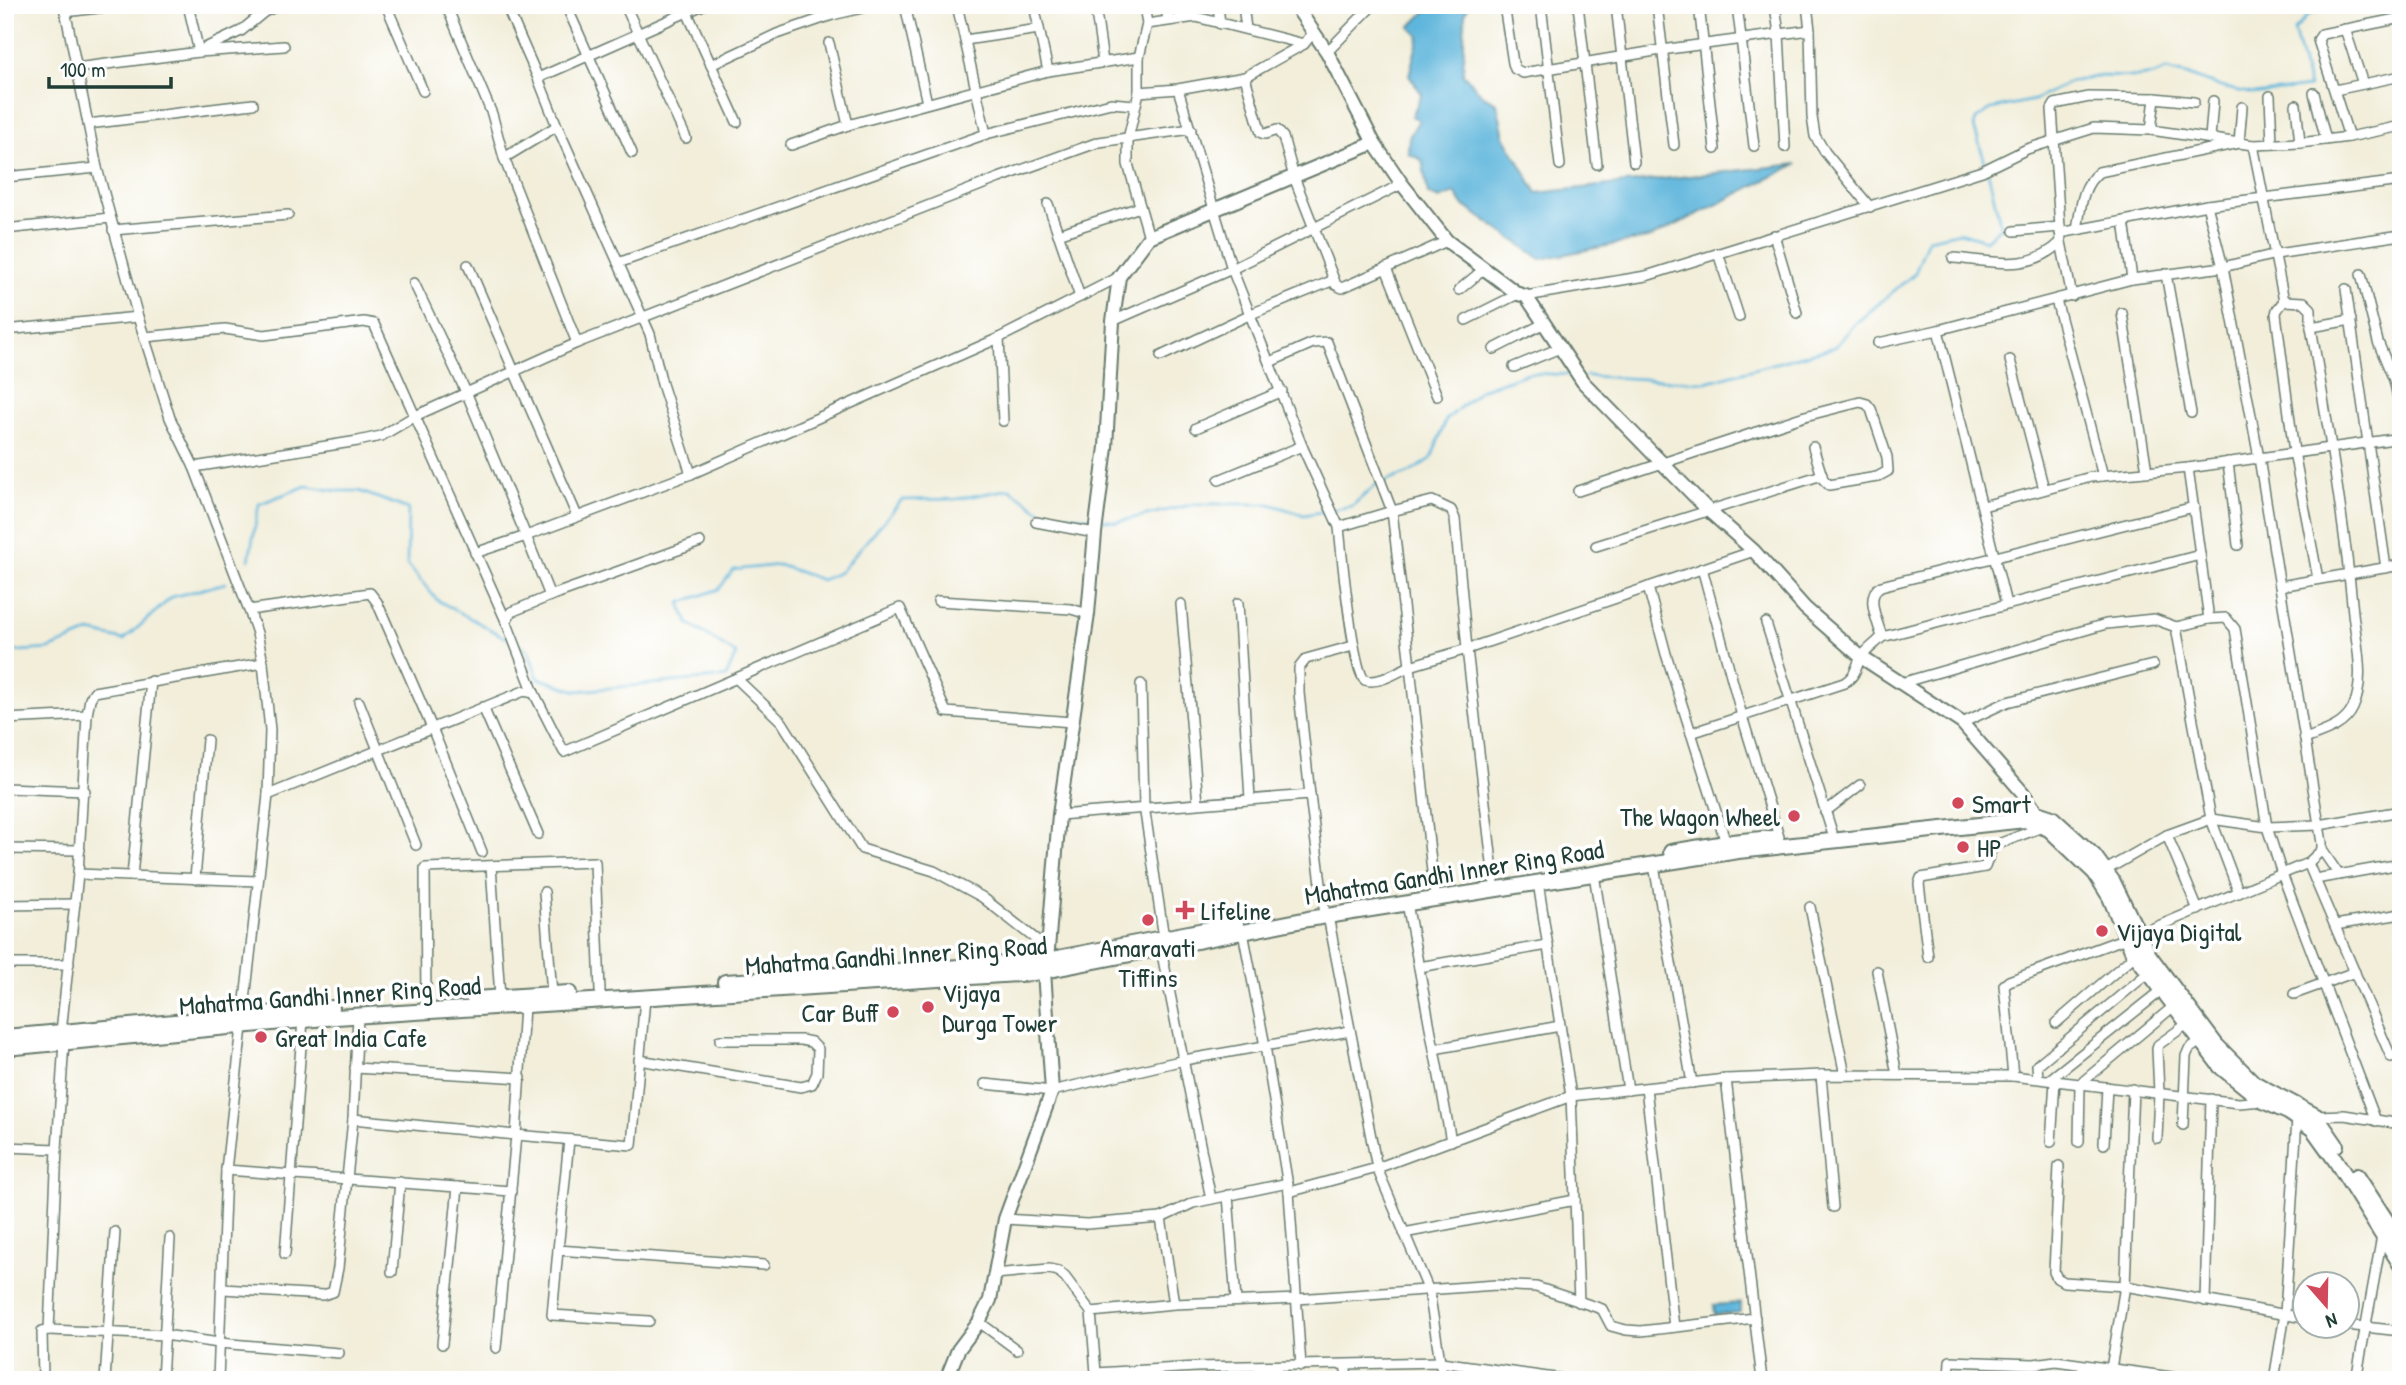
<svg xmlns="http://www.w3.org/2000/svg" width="2406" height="1385" font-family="'Patrick Hand',sans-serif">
  <rect width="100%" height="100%" fill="#fff"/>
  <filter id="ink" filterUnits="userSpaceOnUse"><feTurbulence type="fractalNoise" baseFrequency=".0143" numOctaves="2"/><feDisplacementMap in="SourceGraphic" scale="14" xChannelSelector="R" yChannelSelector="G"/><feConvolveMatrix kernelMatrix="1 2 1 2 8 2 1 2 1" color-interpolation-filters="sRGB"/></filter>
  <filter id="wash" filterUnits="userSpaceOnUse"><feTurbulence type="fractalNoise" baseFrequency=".00686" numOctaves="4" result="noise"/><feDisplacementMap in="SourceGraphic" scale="28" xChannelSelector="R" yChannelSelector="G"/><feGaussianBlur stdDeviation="1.57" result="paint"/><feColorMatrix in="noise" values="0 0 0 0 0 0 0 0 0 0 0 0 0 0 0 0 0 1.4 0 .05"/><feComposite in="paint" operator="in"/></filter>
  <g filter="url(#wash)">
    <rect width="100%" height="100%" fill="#f2eeda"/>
    <g fill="#5fb6dc" stroke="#3f7a88" stroke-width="2">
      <path d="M1427,5h42l-4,8 -2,61 20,22 14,7 7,33 33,57 260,-29 -145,73 -111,22 -78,-54 -8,-12 -16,6 -11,-5 -6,-34 -14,-7 1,-16 10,-17 -7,-4 10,-22 -13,-19 10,-39 -9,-9 15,-15z"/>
      <path d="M1741,1303v9l-26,3 -1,-10z"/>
    </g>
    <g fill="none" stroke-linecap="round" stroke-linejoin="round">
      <g stroke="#5fb6dc" stroke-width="2.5">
        <path d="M1986,165l-12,-38 2,-8 15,-10 43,-9 36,-18 30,-6 38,1 16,-2 12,-5 25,6 30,11 32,7 56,-7 -15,-56 14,-16 27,-10"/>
        <path d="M1586,376l120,6 129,-35 21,-24 59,-50 13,-34 32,-7 26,8 15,-13 -13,-55"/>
        <path d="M1384,482l25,-9 22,-14 15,-39 34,-30 48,-17 44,2"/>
        <path d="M1099,519l17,3 79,-18h75l34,11 48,-9 25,-22"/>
        <path d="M249,560l10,-56 47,-18 32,5h21l49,18 -1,55 30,36 69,38"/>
        <path d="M519,645l9,5 10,28 39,13 149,-14 10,-23 -48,-31 -8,-20 39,-14 14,-19 46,-5 43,15 18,-8 62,-72 55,-1 53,-10 32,23 51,6"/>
        <path d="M5,652l44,-3 41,-17 34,8 48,-43 54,-14"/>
      </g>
    </g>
  </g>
  <g filter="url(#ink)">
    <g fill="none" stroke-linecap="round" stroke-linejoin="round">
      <defs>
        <g id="street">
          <path d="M64,5l33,163 41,149 32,101 24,49 55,143 8,23 6,30 7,67 -2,65 -42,375 -8,210"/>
          <path d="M188,5l11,47"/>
          <path d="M386,5l37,86"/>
          <path d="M446,5l46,109 12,44"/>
          <path d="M506,5l32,73 165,-73"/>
          <path d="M566,5l66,148"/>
          <path d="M625,5l61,133"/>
          <path d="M905,5l22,98"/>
          <path d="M957,5l29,129"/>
          <path d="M1034,5l14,66"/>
          <path d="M1095,5l8,57"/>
          <path d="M1165,5l3,14"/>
          <path d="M1218,5l2,19"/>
          <path d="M1243,5l3,24"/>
          <path d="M1504,5l9,58 2,6 8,4 138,-23 149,-20"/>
          <path d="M1541,5l19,160"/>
          <path d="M1578,5l19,159"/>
          <path d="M1616,5l18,157"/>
          <path d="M1657,5l17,140"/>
          <path d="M1699,5l16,144"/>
          <path d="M1737,5l17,141"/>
          <path d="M1775,5l4,29 6,113"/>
          <path d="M1807,5l3,25 2,87 3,19 10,16 45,55"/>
          <path d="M65,12l58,-7"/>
          <path d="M687,12l50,110"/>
          <path d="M2401,18l-79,16 -4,6 31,97 52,-11"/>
          <path d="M1147,24l49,-7 108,27"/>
          <path d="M2345,29l18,55"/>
          <path d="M1313,33l-9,11 -59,33 16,56 4,1 12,-4 6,7 11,40 42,108 6,3 4,-2 101,-45"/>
          <path d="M965,40l74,-11"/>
          <path d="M829,43l19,82 200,-54 91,-14"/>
          <path d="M203,49l38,-18 23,-19 15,-7"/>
          <path d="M1327,52l46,-47"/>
          <path d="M711,65l66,-31 55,-19 43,-10"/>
          <path d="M76,68l123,-16 85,-6"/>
          <path d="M538,78l19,48 93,208 12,50 29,90"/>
          <path d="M1178,89l54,180 70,177 37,81 53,-16 18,155c-11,5 -32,19 -45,14 -12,-5 -24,-133 -26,-153"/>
          <path d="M2335,90l66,-14"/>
          <path d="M1139,92v-35l8,-33 -3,-19"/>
          <path d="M2314,93l12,47"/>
          <path d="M2270,96l2,48"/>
          <path d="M2296,105l4,38"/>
          <path d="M88,124l165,-20"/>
          <path d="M557,126l-53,32 73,185"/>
          <path d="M2151,130l4,-32 39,4"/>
          <path d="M2210,138l3,-37"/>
          <path d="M791,145l57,-20"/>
          <path d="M2253,145l47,-2 49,-6"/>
          <path d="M5,177l92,-9"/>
          <path d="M1048,204l32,93"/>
          <path d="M2207,205l16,62 36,191 63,385v7l-14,13"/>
          <path d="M2124,221l83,-16 194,-24"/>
          <path d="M5,229l105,-11"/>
          <path d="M113,230l175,-15"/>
          <path d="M2077,230c4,-22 4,-44 22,-58l140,-29 3,-36"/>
          <path d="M2014,231l46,-4"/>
          <path d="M2060,233l64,-12 8,58"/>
          <path d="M1058,234l82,-27"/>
          <path d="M1774,235l23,78"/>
          <path d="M1149,237l-21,-73v-25l11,-47 39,-3 67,-12"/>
          <path d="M2061,242l11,54"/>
          <path d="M1718,253l21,64"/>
          <path d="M1953,258c40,3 77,15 108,-16l-9,-133 3,-5 34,-7 66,1"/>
          <path d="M618,263l368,-129 125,-31 24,2"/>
          <path d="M468,265l109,251"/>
          <path d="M1386,268l51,128"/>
          <path d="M2166,274l25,139"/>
          <path d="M2361,274l17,68 16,38 7,31"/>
          <path d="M414,283l53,111 59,142 165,-62 308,-136 120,-61"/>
          <path d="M2346,289l40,279"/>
          <path d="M1459,290l25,-21"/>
          <path d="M1526,296l120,-20 336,-105 45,-22 67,-21 57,2 102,15 31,156"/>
          <path d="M2056,300l47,176"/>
          <path d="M2122,313l25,158"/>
          <path d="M1466,320l52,-26"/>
          <path d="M1113,321l119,-52 170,-85"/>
          <path d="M2311,327l40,-7"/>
          <path d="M5,330l133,-13"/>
          <path d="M1938,330l68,274"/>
          <path d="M145,337l80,-8 39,6 100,-13 10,2 132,297"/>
          <path d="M999,338l4,83"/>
          <path d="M1878,343l60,-13 194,-51 91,-12 53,-13 125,-19"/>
          <path d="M1494,349l51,-26"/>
          <path d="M1161,356l90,-42 83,-34"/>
          <path d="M2010,360l34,129"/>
          <path d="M1270,362l43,-19 14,-1 65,169 40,-10 19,9 4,9 12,130 27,231"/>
          <path d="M1514,367l46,-19"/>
          <path d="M1196,428l86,-37"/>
          <path d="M2228,462l10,83"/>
          <path d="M194,467l164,-26 23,-5 34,-20 162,-73 422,-165 100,-36 92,-13"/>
          <path d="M2188,468l21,151"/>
          <path d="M1219,480l83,-34"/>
          <path d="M1578,491l227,-75 55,-14 7,2 4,5 16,48 1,14 -11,6 -48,8 -6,-6 -10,-32"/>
          <path d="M1983,506l108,-29 97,-9 213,-30"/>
          <path d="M1036,522l59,11"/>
          <path d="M1596,546l226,-71"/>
          <path d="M475,553l51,-17 24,60 -39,16 -5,9 28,72"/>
          <path d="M1702,568l40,148 37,121"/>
          <path d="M2280,586l121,-21"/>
          <path d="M1648,587l18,67 60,189"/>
          <path d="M550,596l150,-54"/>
          <path d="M938,601l133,8 17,5"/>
          <path d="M1238,603l12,196"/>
          <path d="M1181,604l17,199"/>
          <path d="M249,610l121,-17 7,9 55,126 50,124"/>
          <path d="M1766,623l66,209"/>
          <path d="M1882,637c-4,-15 -18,-42 -1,-51l313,-79"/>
          <path d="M737,679l45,43 80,127 72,22 48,26 66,52"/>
          <path d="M1901,683l205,-59 48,-5 22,8"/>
          <path d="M1141,684l3,122 20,132"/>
          <path d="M359,702l57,143"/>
          <path d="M483,707l55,127"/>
          <path d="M5,719l82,-4"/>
          <path d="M1962,723l45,-21 146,-37"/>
          <path d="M1691,733l153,-50c15,-9 10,-18 20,-29 5,-6 12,-11 18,-17l318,-82"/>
          <path d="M2305,739c18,-7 39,-12 48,-31 13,-28 3,-66 0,-95 -9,-96 -26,-191 -42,-286v-18l-7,-7 -20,-1 -7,9 -1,4 18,138 24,127"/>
          <path d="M5,788l80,3"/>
          <path d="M268,795l256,-104 10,2 30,59 336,-144 46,104 126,10"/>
          <path d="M1310,795l-11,-102v-25l7,-9 47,-13"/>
          <path d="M1825,812l35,-27"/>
          <path d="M1059,815l251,-20 14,113"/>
          <path d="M2167,835l31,75"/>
          <path d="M5,849l75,1"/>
          <path d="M2322,850l17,25"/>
          <path d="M1654,865l38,218"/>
          <path d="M491,866l9,131"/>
          <path d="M2106,870l61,-35 44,-16 56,8 52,-2 82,-14"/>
          <path d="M1594,874l34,216"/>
          <path d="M132,876l19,-195"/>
          <path d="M195,879l12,-139"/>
          <path d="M2315,879l86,-15"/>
          <path d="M257,881l-179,-7 9,-159 3,-16 4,-7 169,-29"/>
          <path d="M1538,882l33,214 8,206"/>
          <path d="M1434,890l-24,-224 57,-17 287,-98"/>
          <path d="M544,892l8,102"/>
          <path d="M2239,893l-28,-74 -35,-192 33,-8 17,-1 9,11 32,198 15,47 94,247"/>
          <path d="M1407,903l44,238"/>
          <path d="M5,905l70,-1"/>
          <path d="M1810,907l35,168"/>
          <path d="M1328,916l49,252 52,123 14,89"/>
          <path d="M2335,925l66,-11"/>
          <path d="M1243,932l22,114 24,146 88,-24 194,-72 155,-17 95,-4 192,1 226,27 24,-2"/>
          <path d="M2137,935l171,-72 83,194"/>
          <path d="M1161,949l50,250"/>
          <path d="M1928,957l-9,-73 2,-6 64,-11 6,-16 5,-6 46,-18"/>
          <path d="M5,964h64"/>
          <path d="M1419,967l129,-22"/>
          <path d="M1877,971l20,104"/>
          <path d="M2294,994l61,-22"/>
          <path d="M426,1003l-1,-135 170,-6 5,129"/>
          <path d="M524,1006l-8,129 116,10 13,-147"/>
          <path d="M2056,1023l79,-68"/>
          <path d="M61,1032l17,-158"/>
          <path d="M64,1042l-7,107 -8,181 116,5 54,8 120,10"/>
          <path d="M1434,1049l126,-23"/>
          <path d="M639,1060l162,27 11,-3 5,-11 1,-24 -7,-7 -10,-2h-81"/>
          <path d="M355,1068l166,10"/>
          <path d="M1821,1075l12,132"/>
          <path d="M2013,1076l-9,-91 5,-4 117,-43"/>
          <path d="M2038,1078l-1,-13 111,-92"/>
          <path d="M1726,1079l36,301"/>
          <path d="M2049,1080l112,-89"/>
          <path d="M985,1084l67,7 132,-31 166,-29"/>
          <path d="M1646,1088l28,239"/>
          <path d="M2316,1116l28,-1 57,9"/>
          <path d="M353,1119l5,-103"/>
          <path d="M2183,1125l3,-69 3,-7 11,-8"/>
          <path d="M2157,1138l2,-45 -2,-44 1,-4 29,-21"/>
          <path d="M569,1140l-11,110 206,15"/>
          <path d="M2051,1142l4,-61"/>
          <path d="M2079,1142l1,-58 94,-78"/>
          <path d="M2104,1144l3,-57"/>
          <path d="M5,1147l52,2"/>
          <path d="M2059,1166l-5,106 3,6 7,4 61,4 179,32"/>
          <path d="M226,1170l285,21"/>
          <path d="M1289,1192l12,174"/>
          <path d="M1228,1195l8,106"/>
          <path d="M1161,1218l13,86"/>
          <path d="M1005,1219l82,5 74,-6 32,-15 95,-20"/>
          <path d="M1404,1233l171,-33"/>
          <path d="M558,1250l-6,65 97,6"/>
          <path d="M285,1254l18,-234"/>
          <path d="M392,1272l8,-90"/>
          <path d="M995,1274l54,-5 9,2 7,6 26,35 5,61 3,7"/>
          <path d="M223,1289l100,6 10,-3 5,-24 15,-149 163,16 -20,213"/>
          <path d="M2205,1301l6,-202"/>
          <path d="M1091,1312l83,-8 123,-5 199,-14 40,2 66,22 9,17 15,4 15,1 114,-13"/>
          <path d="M979,1322l38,28"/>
          <path d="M2346,1325l55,6"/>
          <path d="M442,1344l16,-157"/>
          <path d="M1345,1365l3,15"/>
          <path d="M1096,1373l100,-6 245,-5 128,18"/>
          <path d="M43,1380l-1,-49 7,-1"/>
          <path d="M105,1380l10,-148"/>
          <path d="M162,1380l8,-142"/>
          <path d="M1949,1380l1,-19 84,3 22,-3 137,19"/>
          <path d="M2109,1380l16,-94 8,-197"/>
          <path d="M2274,1380l11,-66 12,-196"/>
          <path d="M2356,1380l26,-144"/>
        </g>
        <g id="secondary">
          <path d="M1295,5l32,47 47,91 28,41 45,57 71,53 8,2 57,86 126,129 45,40 51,57 56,49 101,66 61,70 14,20 1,6"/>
          <path d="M946,1380l12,-30 21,-28 11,-22 15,-81 47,-128 -8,-120 3,-10 12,-146 29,-201 7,-81 11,-86 7,-126 6,-44 30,-40 225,-94"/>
        </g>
        <g id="primary">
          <path d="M2018,812l19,1 15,5 42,38 19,26 35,72 68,91 38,38 62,33 20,29"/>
          <path d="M1671,852l61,-10 40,-4"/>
          <path d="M725,982l312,-20 199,-38"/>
          <path d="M474,999l95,-6"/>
          <path d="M5,1037l327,-29"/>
          <path d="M5,1048l331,-31 698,-44 274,-54 430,-68 287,-31 24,9 46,44 15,24 22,53 89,117 42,34 25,11 25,17 23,32 65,104"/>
          <path d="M2357,1176l44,67"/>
        </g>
      </defs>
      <use href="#street" stroke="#697b6e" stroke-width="12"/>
      <use href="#secondary" stroke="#697b6e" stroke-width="16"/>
      <use href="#primary" stroke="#697b6e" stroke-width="18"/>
      <use href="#street" stroke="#fff" stroke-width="9"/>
      <use href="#secondary" stroke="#fff" stroke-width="12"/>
      <use href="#primary" stroke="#fff" stroke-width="14"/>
    </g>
  </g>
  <g fill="#d1495b" stroke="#fff" stroke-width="2.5">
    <circle cx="1958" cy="803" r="7"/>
    <circle cx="1794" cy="816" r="7"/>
    <circle cx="1963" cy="847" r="7"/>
    <path d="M1181.5 899.5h7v7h7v7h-7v7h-7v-7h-7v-7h7z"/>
    <circle cx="1148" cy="920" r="7"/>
    <circle cx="2102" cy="931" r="7"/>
    <circle cx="928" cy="1007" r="7"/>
    <circle cx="893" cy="1012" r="7"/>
    <circle cx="261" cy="1037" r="7"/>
  </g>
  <g text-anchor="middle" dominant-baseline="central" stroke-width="7" stroke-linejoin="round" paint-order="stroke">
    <g font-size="26" fill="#1f3d34" stroke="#fff" text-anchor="start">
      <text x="1972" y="803">Smart</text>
      <text x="1780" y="816" text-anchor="end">The Wagon Wheel</text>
      <text x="1977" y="847">HP</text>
      <text x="1201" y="910">Lifeline</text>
      <text x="2116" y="931">Vijaya Digital</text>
      <text x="1148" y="947" text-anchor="middle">Amaravati<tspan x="1148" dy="30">Tiffins</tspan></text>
      <text x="942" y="992">Vijaya<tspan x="942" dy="30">Durga Tower</tspan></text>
      <text x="879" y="1012" text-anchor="end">Car Buff</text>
      <text x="275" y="1037">Great India Cafe</text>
    </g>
    <g font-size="26" fill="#1f3d34" stroke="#fff">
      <text transform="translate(1454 872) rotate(-9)">Mahatma Gandhi Inner Ring Road</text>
      <text transform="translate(896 955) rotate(-4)">Mahatma Gandhi Inner Ring Road</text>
      <text transform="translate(330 995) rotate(-4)">Mahatma Gandhi Inner Ring Road</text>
    </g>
  </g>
  <rect width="2406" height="1385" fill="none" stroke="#fff" stroke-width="28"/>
  <g transform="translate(2326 1305) rotate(160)"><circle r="33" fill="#ffffff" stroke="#a5b1ae" stroke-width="2"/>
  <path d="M0-5L12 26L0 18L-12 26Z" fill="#d1495b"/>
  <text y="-10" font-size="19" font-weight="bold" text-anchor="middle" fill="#1f3d34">N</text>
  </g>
  <path d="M49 77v10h122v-10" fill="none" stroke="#1f3d34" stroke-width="3.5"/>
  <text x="60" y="77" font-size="21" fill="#1f3d34" stroke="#ffffff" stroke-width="5" paint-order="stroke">100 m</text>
</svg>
